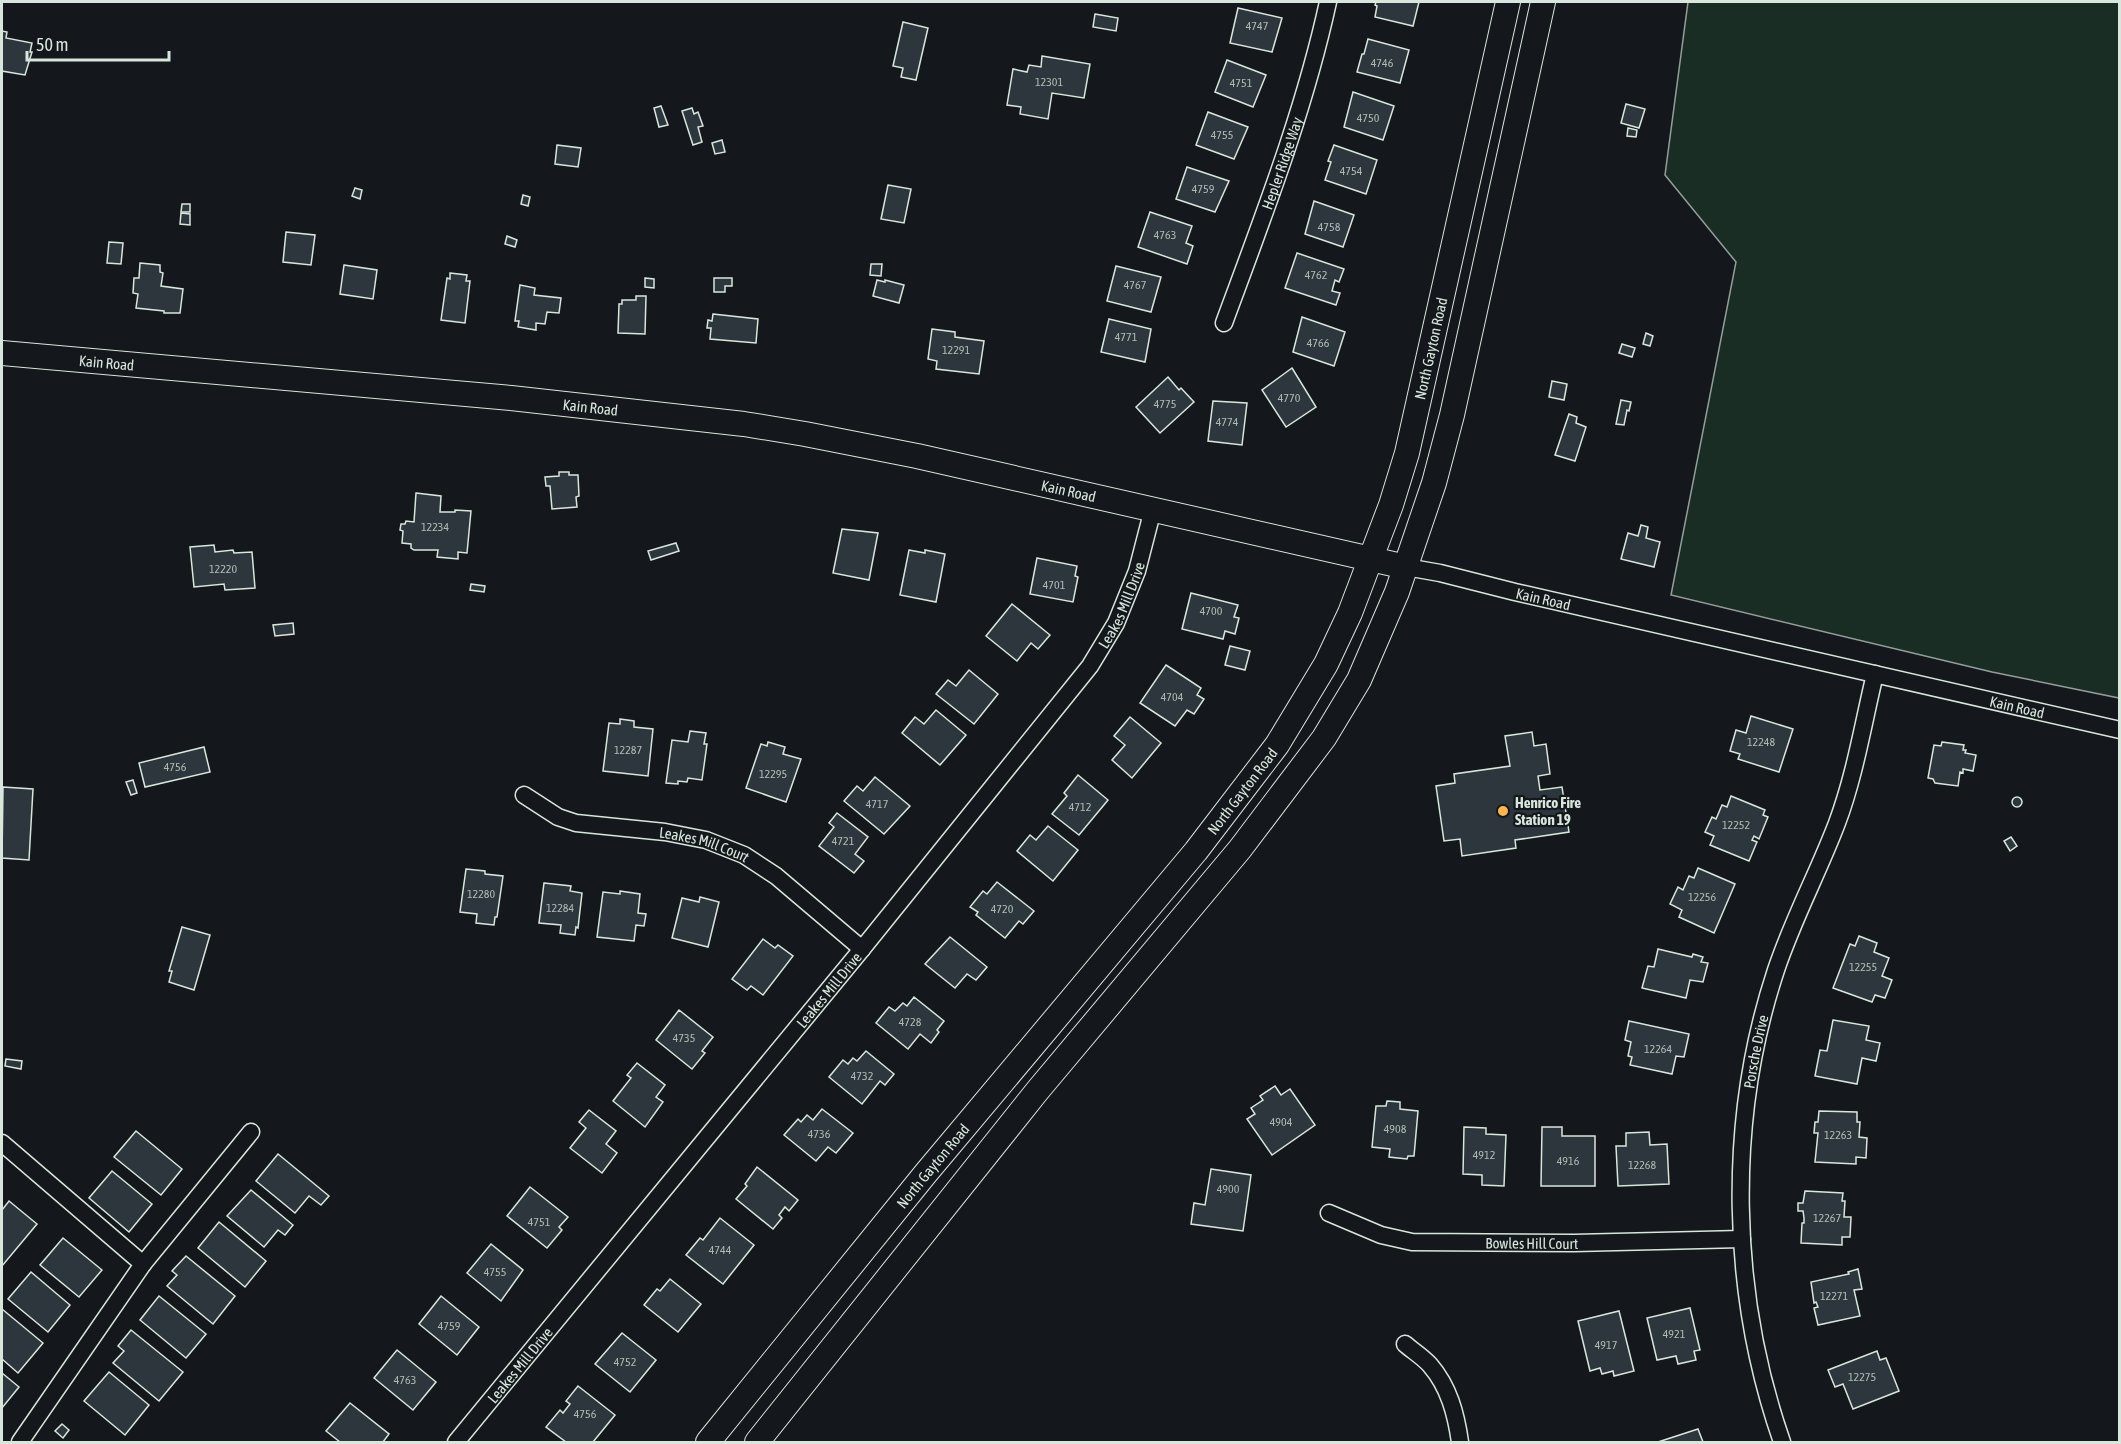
<svg xmlns="http://www.w3.org/2000/svg" width="2121" height="1444" font-family="'Asap Condensed',sans-serif">
  <rect width="100%" height="100%" fill="#14181c"/>
  <path fill="#1a2d24" stroke="#939e99" stroke-width="1.5" d="M1688,2h431v696l-127,-26 -321,-77 65,-333 -71,-87z"/>
  <g fill="#2c363c" stroke="#d8e6dc" stroke-width="1.5">
    <path d="M1376,2h43l-6,24 -38,-9 2,-11 -2,-1z"/>
    <path d="M1238,8l44,10 -10,34 -42,-9z"/>
    <path d="M1095,14l23,4 -2,13 -23,-4z"/>
    <path d="M903,22l25,6 -12,52 -15,-3 2,-9 -10,-2z"/>
    <path d="M2,31l5,1 -1,6 26,5 -2,9h2l-7,23 -23,-4z"/>
    <path d="M1368,39l41,11 -9,33 -43,-11 5,-18h2z"/>
    <path d="M1042,56l48,8 -6,34 -32,-5 -4,26 -28,-5 1,-7 -14,-2 6,-36 14,3 2,-7 12,2z"/>
    <path d="M1227,60l39,15 -13,32 -38,-15z"/>
    <path d="M1353,92l41,14 -11,34 -39,-13z"/>
    <path d="M1626,104l19,5 -6,19 -18,-5z"/>
    <path d="M661,106l7,19 -9,2 -5,-19z"/>
    <path d="M692,108l2,6 4,-2 5,14 -5,1 4,15 -9,3 -11,-34z"/>
    <path d="M1208,112l40,15 -14,32 -38,-14z"/>
    <path d="M1628,128l9,2 -1,7 -9,-1z"/>
    <path d="M722,140l3,12 -10,2 -3,-11z"/>
    <path d="M557,145l24,3 -3,19 -23,-3z"/>
    <path d="M1334,145l43,15 -11,34 -41,-14 6,-18 -3,-1z"/>
    <path d="M1187,167l42,14 -14,31 -39,-13z"/>
    <path d="M888,185l23,4 -7,34 -23,-4z"/>
    <path d="M355,188l7,2 -2,9 -8,-3z"/>
    <path d="M523,195l7,2 -2,9 -7,-2z"/>
    <path d="M1314,201l40,14 -11,32 -38,-13z"/>
    <path d="M182,204h8v8h-9z"/>
    <path d="M1150,212l42,14 -6,17 7,3 -6,18 -49,-17z"/>
    <path d="M181,213l9,1v11l-10,-1z"/>
    <path d="M286,232l29,3 -4,30 -28,-3z"/>
    <path d="M507,236l10,4 -2,7 -10,-3z"/>
    <path d="M109,242l14,1 -2,21 -14,-1z"/>
    <path d="M1297,253l47,16 -5,13 -4,-2 -3,11 8,2 -4,12 -51,-17z"/>
    <path d="M140,263l20,2v7l3,1 -2,13 22,3 -3,24h-16v-2l-28,-3 2,-14 -5,-1 1,-15h5z"/>
    <path d="M871,264h11l-1,12 -11,-1z"/>
    <path d="M344,265l33,5 -4,29 -33,-5z"/>
    <path d="M1116,266l45,11 -10,35 -44,-11z"/>
    <path d="M450,273l17,2 -1,6h4l-5,42 -24,-3 6,-42 3,1z"/>
    <path d="M645,278l9,1v9l-9,-1z"/>
    <path d="M714,278h18v8h-7v6h-11z"/>
    <path d="M877,280l8,2v-2l19,5 -5,18 -26,-7z"/>
    <path d="M520,285l15,3 -1,7 27,3 -2,15 -12,-1 -2,12 -9,-1v7l-18,-3 1,-6h-4z"/>
    <path d="M636,296h10l-1,38 -27,-1 1,-29h3v-4h14z"/>
    <path d="M713,314l45,5 -2,24 -46,-4 1,-11h-4l1,-8 4,1z"/>
    <path d="M1302,317l43,15 -11,34 -41,-14z"/>
    <path d="M1109,319l42,10 -6,33 -44,-10z"/>
    <path d="M932,329l23,3v5l29,4 -5,33 -43,-5 1,-8 -9,-2z"/>
    <path d="M1646,333l7,3 -3,10 -7,-2z"/>
    <path d="M1622,344l13,4 -3,9 -13,-4z"/>
    <path d="M1292,368l24,39 -30,20 -24,-37z"/>
    <path d="M1168,377l11,13 2,-2 13,14 -34,31 -24,-26z"/>
    <path d="M1552,381l15,3 -3,16 -15,-3z"/>
    <path d="M1621,400l10,2 -2,9 -2,-1 -3,15 -8,-1z"/>
    <path d="M1213,401l34,2 -5,42 -34,-4z"/>
    <path d="M1569,414l8,3 -1,6 10,4 -11,34 -20,-6z"/>
    <path d="M559,472h10v3h9l1,21 -3,1 1,10 -25,2 -2,-23h-4l-1,-9 14,-1z"/>
    <path d="M416,493l25,3 -1,16h15v-2l16,1 -4,42 -9,-1v7l-21,-2 1,-7h-24l-3,-2v-4l-9,-1 1,-12 -3,-1 1,-6h4l1,-3 8,1z"/>
    <path d="M1641,525l7,2 -2,11 14,4 -6,25 -33,-8 7,-26 10,3z"/>
    <path d="M842,529l36,4 -9,47 -36,-7z"/>
    <path d="M676,543l3,8 -28,9 -3,-9z"/>
    <path d="M214,545l1,7 18,-2 1,3 18,-1 3,36 -30,2 -1,-6 -30,3 -4,-40z"/>
    <path d="M909,550l16,3v-3l20,4 -9,48 -36,-7z"/>
    <path d="M1037,558l40,8 -2,10 3,1 -5,25 -43,-8z"/>
    <path d="M471,584l14,2 -1,6 -14,-2z"/>
    <path d="M1191,593l47,12 -4,12 5,1 -4,16 -10,-3 -2,8 -41,-10z"/>
    <path d="M1012,604l38,31 -12,14 -7,-6 -14,18 -31,-25z"/>
    <path d="M293,623l1,11 -19,2 -2,-11z"/>
    <path d="M1230,646l20,5 -5,19 -20,-5z"/>
    <path d="M1166,665l35,23 -4,7 7,4 -10,15 -7,-4 -12,16 -35,-23z"/>
    <path d="M969,670l29,24 -24,30 -38,-30 12,-14 8,6z"/>
    <path d="M936,710l30,25 -26,30 -38,-32 13,-16 9,7z"/>
    <path d="M1751,716l42,13 -14,43 -41,-13 2,-5 -10,-3 6,-21 10,3z"/>
    <path d="M1130,717l31,26 -29,35 -20,-18 13,-15 -11,-9z"/>
    <path d="M620,719l14,2v6l19,2 -5,47 -45,-5 6,-48 11,1z"/>
    <path d="M690,731l16,2 -2,11h3l-5,36 -14,-2 -1,4 -9,-1v3l-12,-1 6,-43 16,2z"/>
    <path d="M1532,732l2,14 12,-2 4,30 -12,2 2,14 22,-3 7,45 -54,8 1,8 -54,8 -2,-17 -16,2 -8,-55 19,-3 -1,-9 56,-8 -5,-30z"/>
    <path d="M768,742l17,5 -2,7 18,5 -15,43 -40,-14 15,-44 6,2z"/>
    <path d="M1942,742l22,3 -1,5h3l-1,3 11,2 -3,16 -10,-2v4l-3,-1 -2,14 -23,-3 -2,-4 -5,-1 6,-33 7,1z"/>
    <path d="M204,747l6,25 -65,15 -6,-24z"/>
    <path d="M1078,775l30,25 -29,35 -27,-21 15,-18 -3,-3z"/>
    <path d="M875,777l35,29 -26,28 -40,-33 13,-15 6,5z"/>
    <path d="M133,780l4,13 -6,2 -5,-13z"/>
    <path d="M3,787l30,2 -4,71 -27,-2z"/>
    <path d="M1731,796l34,14 -2,5 5,2 -9,22 -5,-3 -2,4 5,2 -8,19 -39,-16 4,-9 -9,-4 7,-15 4,2 6,-14 5,2z"/>
    <circle cx="2017" cy="802" r="5"/>
    <path d="M837,813l31,24 -13,17 9,7 -10,12 -35,-27 15,-19 -5,-4z"/>
    <path d="M1048,826l30,24 -25,31 -36,-30 13,-16 6,5z"/>
    <path d="M2011,837l6,9 -7,5 -6,-10z"/>
    <path d="M1698,868l37,16 -21,49 -35,-16 3,-7 -12,-6 8,-17 5,3 6,-14 5,2z"/>
    <path d="M466,869l19,2v3l18,2 -6,41h-2l-1,8 -18,-2 1,-9 -17,-2z"/>
    <path d="M997,882l37,29 -11,13 -4,-3 -14,17 -29,-23 2,-3 -8,-5 13,-16 4,3z"/>
    <path d="M544,883l27,3 -1,5 12,2 -4,35 -2,-1 -1,8 -15,-2 1,-8 -22,-2z"/>
    <path d="M620,891l20,3 -2,19 8,1 -2,12 -8,-1 -2,16 -37,-4 6,-45 17,2z"/>
    <path d="M700,897l19,5 -11,45 -36,-9 10,-40 17,4z"/>
    <path d="M182,927l28,8 -16,55 -25,-8 3,-11h-3z"/>
    <path d="M1859,936l18,7 -3,9 15,6 -7,18 10,4 -7,18 -10,-3 -3,7 -39,-14 17,-44 5,2z"/>
    <path d="M950,937l37,30 -11,13 -9,-6 -12,14 -30,-24z"/>
    <path d="M763,939l12,9 3,-3 15,11 -30,39 -12,-9 -4,4 -15,-11z"/>
    <path d="M1658,949l34,8 1,-3 10,3 -2,5 7,1 -5,19 -13,-2 -4,18 -44,-10 6,-22 6,1z"/>
    <path d="M914,997l30,24 -7,9 2,2 -8,11 -11,-9 -12,15 -32,-26 13,-16 6,4 8,-8 4,3z"/>
    <path d="M679,1010l34,27 -11,14 3,2 -13,16 -36,-29z"/>
    <path d="M1833,1020l36,6 -3,14 14,3 -4,18 -14,-3 -5,26 -42,-8 5,-26 7,1z"/>
    <path d="M1629,1021l60,13 -5,23 -8,-1 -4,18 -42,-9 2,-8 -4,-1 3,-14 -6,-2z"/>
    <path d="M866,1051l28,23 -9,11 -5,-4 -18,23 -33,-27 14,-17 5,4 5,-6 4,3z"/>
    <path d="M6,1059l16,2 -1,8 -16,-3z"/>
    <path d="M637,1063l28,22 -9,12 7,5 -18,25 -32,-26 18,-23 -4,-3z"/>
    <path d="M1275,1086l6,9 9,-6 25,36 -43,30 -25,-36 8,-5 -4,-6 12,-8 -3,-4z"/>
    <path d="M1387,1101l13,1v7l18,2 -4,45h-6l-1,3 -18,-2 1,-8 -18,-2 4,-41h10z"/>
    <path d="M822,1109l31,24 -17,20 -8,-6 -12,14 -32,-26 14,-16 3,3 6,-7 6,5z"/>
    <path d="M589,1110l27,21 -10,13 11,9 -15,20 -32,-25 16,-20 -7,-6z"/>
    <path d="M1819,1111l38,1v10h3l-1,15 8,1 -1,20 -10,-1v7l-41,-2 3,-29h-4l1,-11h3z"/>
    <path d="M1464,1127l22,1v6l20,1 -2,51 -22,-1v-10l-19,-1z"/>
    <path d="M1542,1127h20v9h33v50h-54z"/>
    <path d="M136,1131l46,38 -21,26 -47,-38z"/>
    <path d="M1649,1132l1,13 17,-1 2,40 -51,2 -2,-40h10v-13z"/>
    <path d="M278,1154l51,42 -8,9 -12,-9 -14,17 -39,-32z"/>
    <path d="M757,1167l41,33 -9,11 -4,-4 -6,8 3,3 -9,11 -37,-30 11,-13 -2,-2z"/>
    <path d="M1211,1169l40,6 -8,56 -52,-7 3,-21 11,2z"/>
    <path d="M112,1171l40,33 -23,28 -40,-34z"/>
    <path d="M530,1187l38,30 -9,10 3,3 -15,18 -40,-32z"/>
    <path d="M251,1190l42,35 -8,10 -7,-5 -14,17 -37,-31z"/>
    <path d="M1805,1191l38,2 -1,8h3l-1,16h7l-1,20h-8v8l-41,-2 1,-20h2v-5l-1,-7h-5v-8h5z"/>
    <path d="M9,1201l28,23 -35,42v-56z"/>
    <path d="M720,1218l34,27 -31,39 -37,-29 14,-17 3,2z"/>
    <path d="M219,1222l47,39 -21,26 -47,-39z"/>
    <path d="M63,1238l39,32 -23,27 -39,-32z"/>
    <path d="M491,1244l32,26 -22,31 -34,-28z"/>
    <path d="M186,1256l49,40 -22,28 -46,-38 10,-11 -5,-4z"/>
    <path d="M1858,1269l4,20 -8,1 6,26 -42,9 -4,-17 4,-1 -2,-5 -2,1 -3,-21 38,-8 -1,-2z"/>
    <path d="M31,1272l39,33 -22,27 -40,-33z"/>
    <path d="M670,1279l31,25 -23,28 -34,-27 13,-16 3,2z"/>
    <path d="M159,1296l47,38 -20,24 -46,-38z"/>
    <path d="M441,1296l38,31 -22,28 -38,-31z"/>
    <path d="M1690,1308l10,42 -6,1 2,9 -18,4 -2,-8 -19,4 -10,-42z"/>
    <path d="M2,1309l41,34 -25,30 -16,-14z"/>
    <path d="M1619,1311l15,60 -20,5 -1,-5 -11,3 -2,-6 -10,3 -12,-50z"/>
    <path d="M131,1330l52,42 -24,29 -46,-38 11,-12 -6,-5z"/>
    <path d="M622,1333l34,27 -26,32 -35,-28z"/>
    <path d="M397,1350l39,32 -23,28 -39,-32z"/>
    <path d="M1877,1351l3,9 6,-2 13,33 -46,18 -10,-25 -8,3 -7,-17z"/>
    <path d="M109,1372l40,33 -24,30 -41,-34z"/>
    <path d="M2,1373l17,14 -17,21z"/>
    <path d="M578,1386l37,29 -22,27h-27l-20,-15 14,-17 3,3 7,-9 -4,-3z"/>
    <path d="M350,1403l39,31 -6,8h-43l-14,-11z"/>
    <path d="M62,1424l7,6 -6,8 -8,-7z"/>
    <path d="M1698,1429l5,13h-45z"/>
  </g>
  <g fill="none" stroke-linecap="round" stroke-linejoin="round">
    <defs>
      <g id="street">
        <path id="s1" d="M1224,323c39,-106 80,-211 104,-321"/>
        <path id="s2" d="M1406,567l34,6 75,19 605,138"/>
        <path id="s3" d="M524,795l34,22 18,6 89,9 41,8 38,15 32,21 86,73"/>
        <path d="M2,1143l141,121 -123,178"/>
        <path id="s4" d="M1329,1213l52,22 31,7 162,1 168,-4"/>
        <path d="M143,1264l108,-132"/>
        <path d="M1405,1344c8,7 18,13 25,21 19,22 26,49 30,77"/>
        <path id="s5" d="M456,1442l406,-493 228,-283 26,-43 21,-52 16,-62"/>
        <path id="s6" d="M1782,1442c-52,-149 -56,-321 -6,-472 17,-51 42,-97 61,-147 18,-48 26,-99 38,-149"/>
      </g>
      <g id="secondary">
        <path id="s7" d="M2,353l509,45 233,26 61,10 112,22 489,111"/>
        <path id="s8" d="M708,1442l218,-269 270,-322 81,-106 49,-81 24,-51 41,-108 16,-52 101,-451"/>
        <path d="M757,1442l281,-352 202,-241 84,-111 35,-58 38,-88 37,-109 18,-68 91,-413"/>
      </g>
    </defs>
    <use href="#street" stroke="#d8e6dc" stroke-width="19"/>
    <use href="#secondary" stroke="#d8e6dc" stroke-width="26"/>
    <use href="#street" stroke="#14181c" stroke-width="16"/>
    <use href="#secondary" stroke="#14181c" stroke-width="24"/>
  </g>
  <circle fill="#ffb74d" stroke="#14181c" stroke-width="2" cx="1503" cy="811" r="6"/>
  <g text-anchor="middle" dominant-baseline="central" stroke-width="4.5" stroke-linejoin="round" paint-order="stroke">
    <g font-size="12" fill="#adbab4">
      <text x="1257" y="26">4747</text>
      <text x="1382" y="63">4746</text>
      <text x="1049" y="82">12301</text>
      <text x="1241" y="83">4751</text>
      <text x="1368" y="118">4750</text>
      <text x="1222" y="135">4755</text>
      <text x="1351" y="171">4754</text>
      <text x="1203" y="189">4759</text>
      <text x="1329" y="227">4758</text>
      <text x="1165" y="235">4763</text>
      <text x="1316" y="275">4762</text>
      <text x="1135" y="285">4767</text>
      <text x="1126" y="337">4771</text>
      <text x="1318" y="343">4766</text>
      <text x="956" y="350">12291</text>
      <text x="1289" y="398">4770</text>
      <text x="1165" y="404">4775</text>
      <text x="1227" y="422">4774</text>
      <text x="435" y="527">12234</text>
      <text x="223" y="569">12220</text>
      <text x="1054" y="585">4701</text>
      <text x="1211" y="611">4700</text>
      <text x="1172" y="697">4704</text>
      <text x="1761" y="742">12248</text>
      <text x="628" y="750">12287</text>
      <text x="175" y="767">4756</text>
      <text x="773" y="774">12295</text>
      <text x="877" y="804">4717</text>
      <text x="1080" y="807">4712</text>
      <text x="1736" y="825">12252</text>
      <text x="843" y="841">4721</text>
      <text x="481" y="894">12280</text>
      <text x="1702" y="897">12256</text>
      <text x="560" y="908">12284</text>
      <text x="1002" y="909">4720</text>
      <text x="1863" y="967">12255</text>
      <text x="910" y="1022">4728</text>
      <text x="684" y="1038">4735</text>
      <text x="1658" y="1049">12264</text>
      <text x="862" y="1076">4732</text>
      <text x="1281" y="1122">4904</text>
      <text x="1395" y="1129">4908</text>
      <text x="819" y="1134">4736</text>
      <text x="1838" y="1135">12263</text>
      <text x="1484" y="1155">4912</text>
      <text x="1568" y="1161">4916</text>
      <text x="1642" y="1165">12268</text>
      <text x="1228" y="1189">4900</text>
      <text x="1827" y="1218">12267</text>
      <text x="539" y="1222">4751</text>
      <text x="720" y="1250">4744</text>
      <text x="495" y="1272">4755</text>
      <text x="1834" y="1296">12271</text>
      <text x="449" y="1326">4759</text>
      <text x="1674" y="1334">4921</text>
      <text x="1606" y="1345">4917</text>
      <text x="625" y="1362">4752</text>
      <text x="1862" y="1377">12275</text>
      <text x="405" y="1380">4763</text>
      <text x="585" y="1414">4756</text>
    </g>
    <g font-size="15" fill="#d8e6dc" stroke="#14181c">
      <text stroke="none"><textPath href="#s1" startOffset="170">Hepler Ridge Way</textPath></text>
      <text stroke="none"><textPath href="#s8" startOffset="1328">North Gayton Road</textPath></text>
      <text stroke="none"><textPath href="#s7" startOffset="105">Kain Road</textPath></text>
      <text stroke="none"><textPath href="#s7" startOffset="591">Kain Road</textPath></text>
      <text stroke="none"><textPath href="#s7" startOffset="1077">Kain Road</textPath></text>
      <text stroke="none"><textPath href="#s2" startOffset="141">Kain Road</textPath></text>
      <text stroke="none"><textPath href="#s5" startOffset="1071">Leakes Mill Drive</textPath></text>
      <text stroke="none"><textPath href="#s2" startOffset="627">Kain Road</textPath></text>
      <text stroke="none"><textPath href="#s8" startOffset="842">North Gayton Road</textPath></text>
      <text stroke="none"><textPath href="#s3" startOffset="190">Leakes Mill Court</textPath></text>
      <text stroke="none"><textPath href="#s5" startOffset="586">Leakes Mill Drive</textPath></text>
      <text stroke="none"><textPath href="#s6" startOffset="396">Porsche Drive</textPath></text>
      <text stroke="none"><textPath href="#s8" startOffset="356">North Gayton Road</textPath></text>
      <text stroke="none"><textPath href="#s4" startOffset="208">Bowles Hill Court</textPath></text>
      <text stroke="none"><textPath href="#s5" startOffset="100">Leakes Mill Drive</textPath></text>
    </g>
    <g font-size="15" font-weight="bold" fill="#d8e6dc" stroke="#14181c" text-anchor="start">
      <text x="1515" y="802">Henrico Fire<tspan x="1515" dy="17">Station 19</tspan></text>
    </g>
  </g>
  <rect width="2121" height="1444" fill="none" stroke="#d8e6dc" stroke-width="6"/>
  <path d="M27 51v9h142v-9" fill="none" stroke="#d8e6dc" stroke-width="3"/>
  <text x="36" y="51" font-size="18" fill="#d8e6dc" stroke="#14181c" stroke-width="4.5" paint-order="stroke">50 m</text>
</svg>
